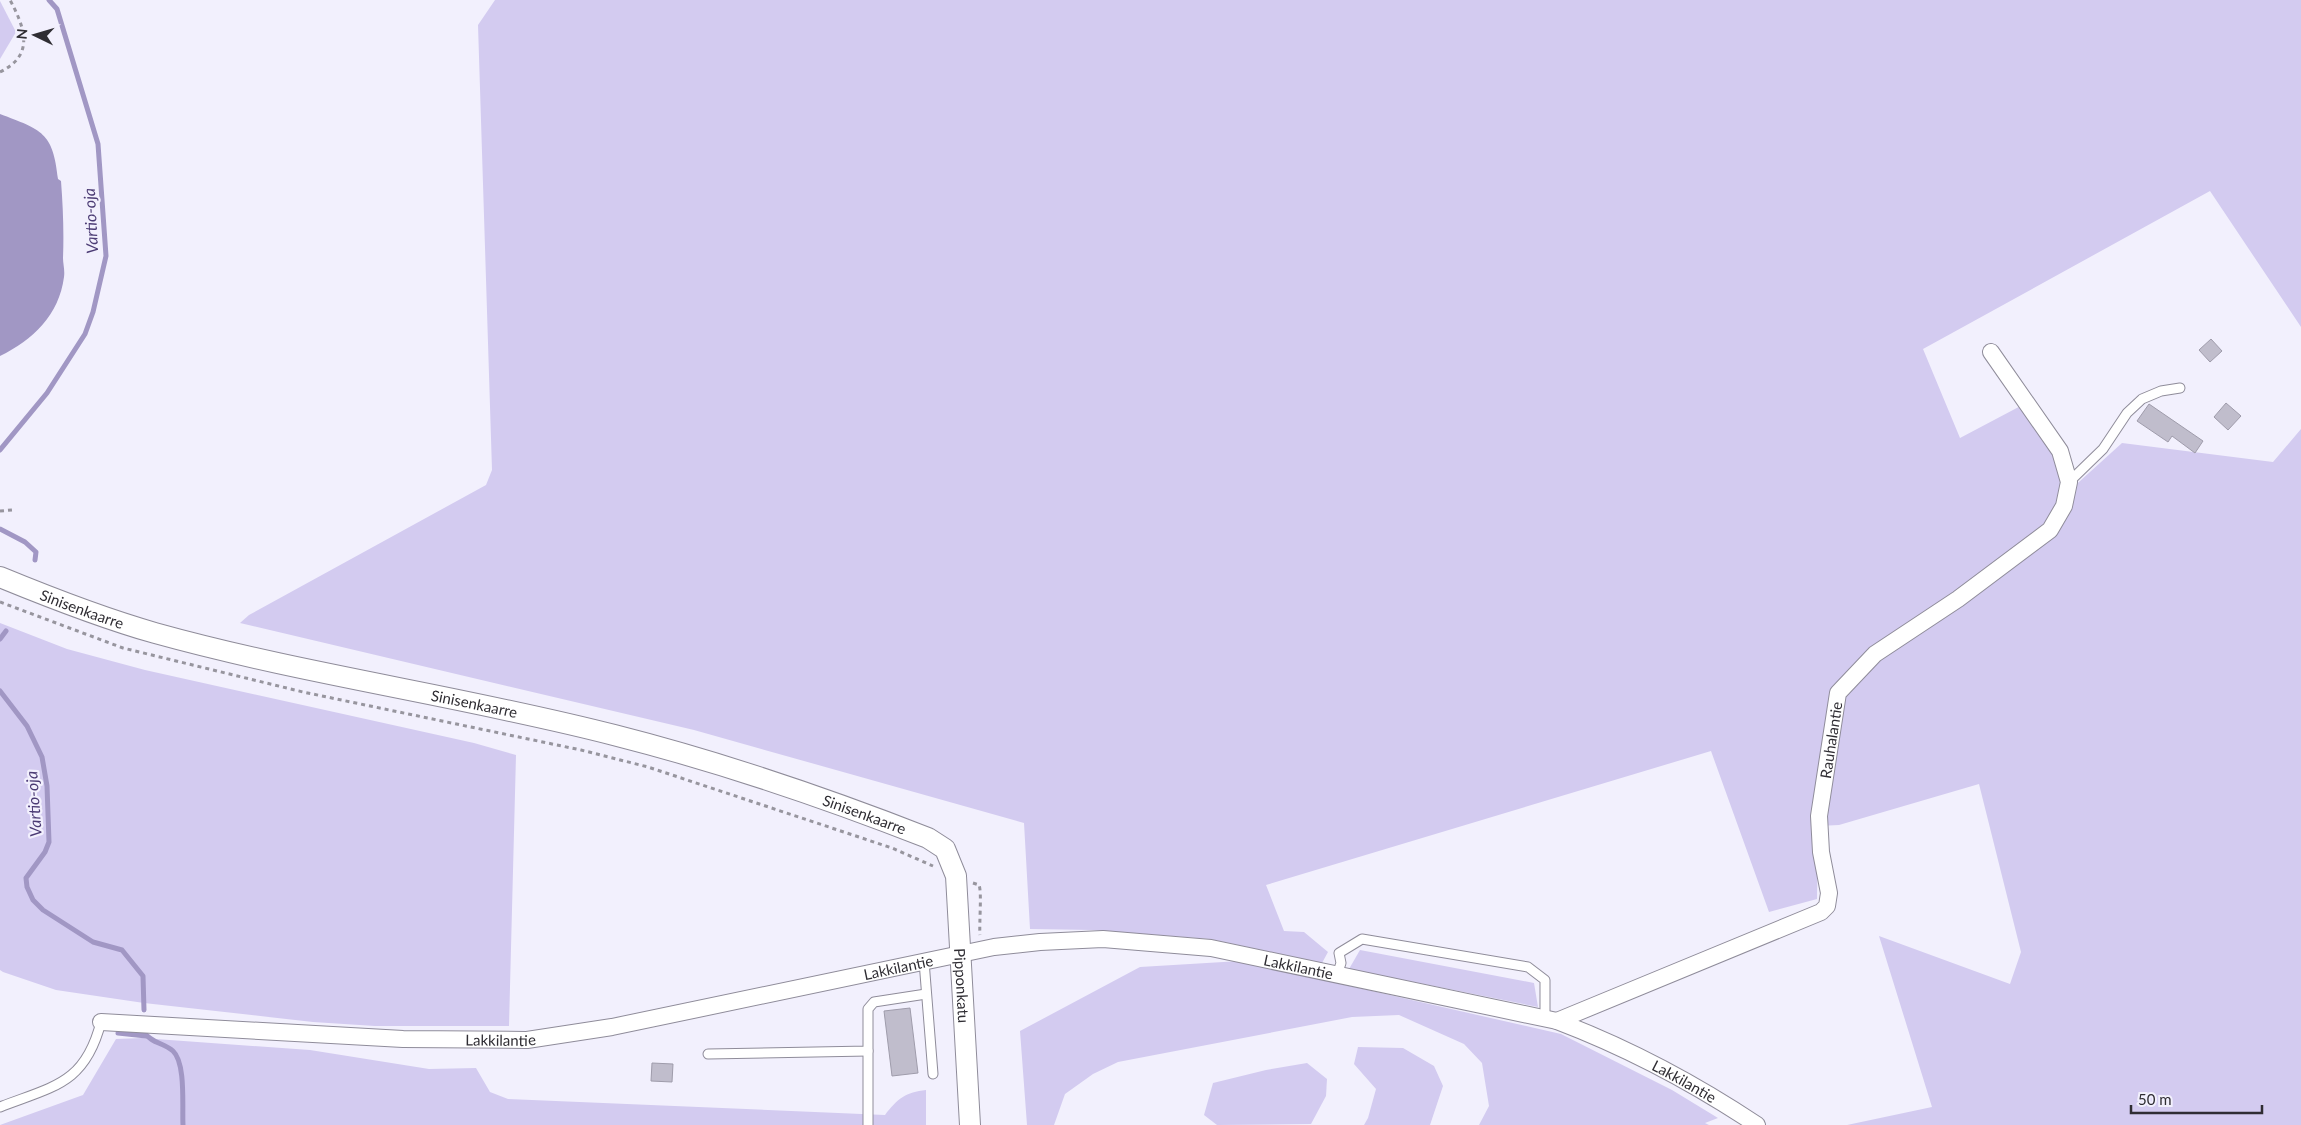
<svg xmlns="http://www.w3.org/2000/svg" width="2301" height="1125" font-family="Lato,sans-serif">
  <rect width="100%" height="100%" fill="#f2f0fd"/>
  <g fill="#d3cbf0">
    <path d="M495,0h1806v327l-91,-136 -287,158 37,89 70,-37 39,90 53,-48 151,19 28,-33v696h-454l85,-18 -53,-171 131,48 11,-32 -42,-168 -140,41 -21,1 -1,73 -48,13 -58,-161 -445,134 18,46 20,1 24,20 -6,11 -112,-24 -117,-9 -63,-1 -6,-106 -330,-93 -454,-107 9,-8 237,-130 6,-15 -14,-445z"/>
    <path d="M0,1l16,31 -16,27z"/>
    <path d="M0,623l67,26 78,21 329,73 42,12 -7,271h-134l-62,-4 -169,-19 -88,-13 -53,-18 -3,-2z"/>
    <path d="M1360,950l174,33 4,24 -189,-38z"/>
    <path d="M1240,961l321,73 111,56 46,28 -13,5 4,2h-230l10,-19 -7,-43 -18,-19 -65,-29 -47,2 -234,45 -25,12 -28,20 -11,31h-27l-7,-94 120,-64z"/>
    <path d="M142,1038l168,12 119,19 47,-1 14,24 18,7 377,16c12,-16 21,-23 41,-25v35h-926l83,-30 33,-56z"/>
    <path d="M1358,1047l45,1 31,18 9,20 -13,39h-66l4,-7 8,-29 -22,-25z"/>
    <path d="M1307,1063l20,16 -1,17 -15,28 -94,1 -13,-10 9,-32 53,-13z"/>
  </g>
  <path fill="#a197c4" d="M0,114c42,16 53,18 58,65l3,2c2,26 3,51 2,77 0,6 2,12 1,19 -5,38 -31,63 -64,79z"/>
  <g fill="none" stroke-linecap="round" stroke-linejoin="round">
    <g stroke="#a197c4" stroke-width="5">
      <path d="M0,450l47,-57 38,-59 8,-22 13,-56 -8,-112 -41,-135 -8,-9"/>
      <path d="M0,529l25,13 11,10 -1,8"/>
      <path d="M0,639l6,-8"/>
      <path d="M0,691l27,35 15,31 5,29 2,56 -4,10 -19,26 1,9 6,13 10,10 50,32 29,8 21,26 1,34"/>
      <path d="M144,1032c7,11 20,11 29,19 13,12 9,56 10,74"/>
      <path d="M118,1033l28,3"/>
    </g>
  </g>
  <g fill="#c0bdcc" stroke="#9f9cab">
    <path d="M2211,339l11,12 -12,11 -11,-12z"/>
    <path d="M2226,403l15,13 -13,14 -14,-13z"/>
    <path d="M2149,404l54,37 -8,12 -23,-17 -4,6 -31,-21z"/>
    <path d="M910,1008l8,65 -26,3 -8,-65z"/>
    <path d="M652,1063l21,1 -1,18 -21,-1z"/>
  </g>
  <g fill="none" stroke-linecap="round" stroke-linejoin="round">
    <defs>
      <g id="service">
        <path d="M2069,482l34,-33 24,-36 15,-14 19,-8 19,-3"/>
        <path d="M924,961l9,113"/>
        <path d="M1337,975l4,-12 -2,-10 23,-14 166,28 17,13v39"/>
        <path d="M868,1051v74"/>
        <path d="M708,1054l160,-3v-42l6,-7 52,-8"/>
        <path d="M0,1107c54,-21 85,-23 101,-85"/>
      </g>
      <g id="minor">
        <path id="s1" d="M1557,1021l264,-109 6,-6 2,-13 -8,-41 -2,-36 19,-123 37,-39 83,-55 92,-69 14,-24 5,-24 -9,-31 -69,-99"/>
        <path id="s2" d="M101,1022l302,17 124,1 85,-13 382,-80 46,-5 63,-3 108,9 346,73c71,27 137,62 200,104"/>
      </g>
      <g id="tertiary">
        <path id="s3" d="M0,577c51,21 102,41 155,56 151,42 308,63 459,102 106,27 212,63 314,103l17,11 11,27 14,249"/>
      </g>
    </defs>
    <use href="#service" stroke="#8f8c9a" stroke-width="11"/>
    <use href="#minor" stroke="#8f8c9a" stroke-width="18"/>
    <use href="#tertiary" stroke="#8f8c9a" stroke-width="22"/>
    <g stroke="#97959e" stroke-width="3" stroke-dasharray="4 4" stroke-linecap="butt">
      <path d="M0,72c35,-17 25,-44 10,-72"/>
      <path d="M0,511l12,-1"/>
      <path d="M0,602l123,46 180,44 278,58 67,17 244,81 41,18"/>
      <path d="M973,883l6,2c3,7 0,39 1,50"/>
    </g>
    <use href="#service" stroke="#fff" stroke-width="9"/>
    <use href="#minor" stroke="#fff" stroke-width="16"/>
    <use href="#tertiary" stroke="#fff" stroke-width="20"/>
  </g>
  <g text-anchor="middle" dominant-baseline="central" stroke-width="4.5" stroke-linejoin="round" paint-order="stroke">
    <g font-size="15" fill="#2f2d33" stroke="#f2f0fd">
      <text stroke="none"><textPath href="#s3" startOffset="88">Sinisenkaarre</textPath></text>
      <text stroke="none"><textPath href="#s3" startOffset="492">Sinisenkaarre</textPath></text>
      <text stroke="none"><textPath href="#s1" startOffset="462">Rauhalantie</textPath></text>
      <text stroke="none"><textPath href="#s3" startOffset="898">Sinisenkaarre</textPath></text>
      <text stroke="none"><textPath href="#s2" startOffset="805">Lakkilantie</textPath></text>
      <text stroke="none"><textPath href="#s2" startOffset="1210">Lakkilantie</textPath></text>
      <text stroke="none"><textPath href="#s3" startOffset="1125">Pipponkatu</textPath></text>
      <text stroke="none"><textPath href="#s2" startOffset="400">Lakkilantie</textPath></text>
      <text stroke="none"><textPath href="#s2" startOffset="1615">Lakkilantie</textPath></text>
    </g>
    <g font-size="16" font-style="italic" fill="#4b3b74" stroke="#f2f0fd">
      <text transform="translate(90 221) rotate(-93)">Vartio-oja</text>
      <text transform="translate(33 804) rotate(-94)">Vartio-oja</text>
    </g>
  </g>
  <g transform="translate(35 35) rotate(275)" stroke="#f2f0fd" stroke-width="4" paint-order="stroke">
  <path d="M0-4L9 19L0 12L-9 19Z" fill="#2f2d33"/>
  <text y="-8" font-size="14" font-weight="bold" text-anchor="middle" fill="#2f2d33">N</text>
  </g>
  <path d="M2131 1105v8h131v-8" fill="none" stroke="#2f2d33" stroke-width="2.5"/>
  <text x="2138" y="1105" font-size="15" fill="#2f2d33" stroke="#f2f0fd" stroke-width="4" paint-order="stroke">50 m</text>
</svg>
